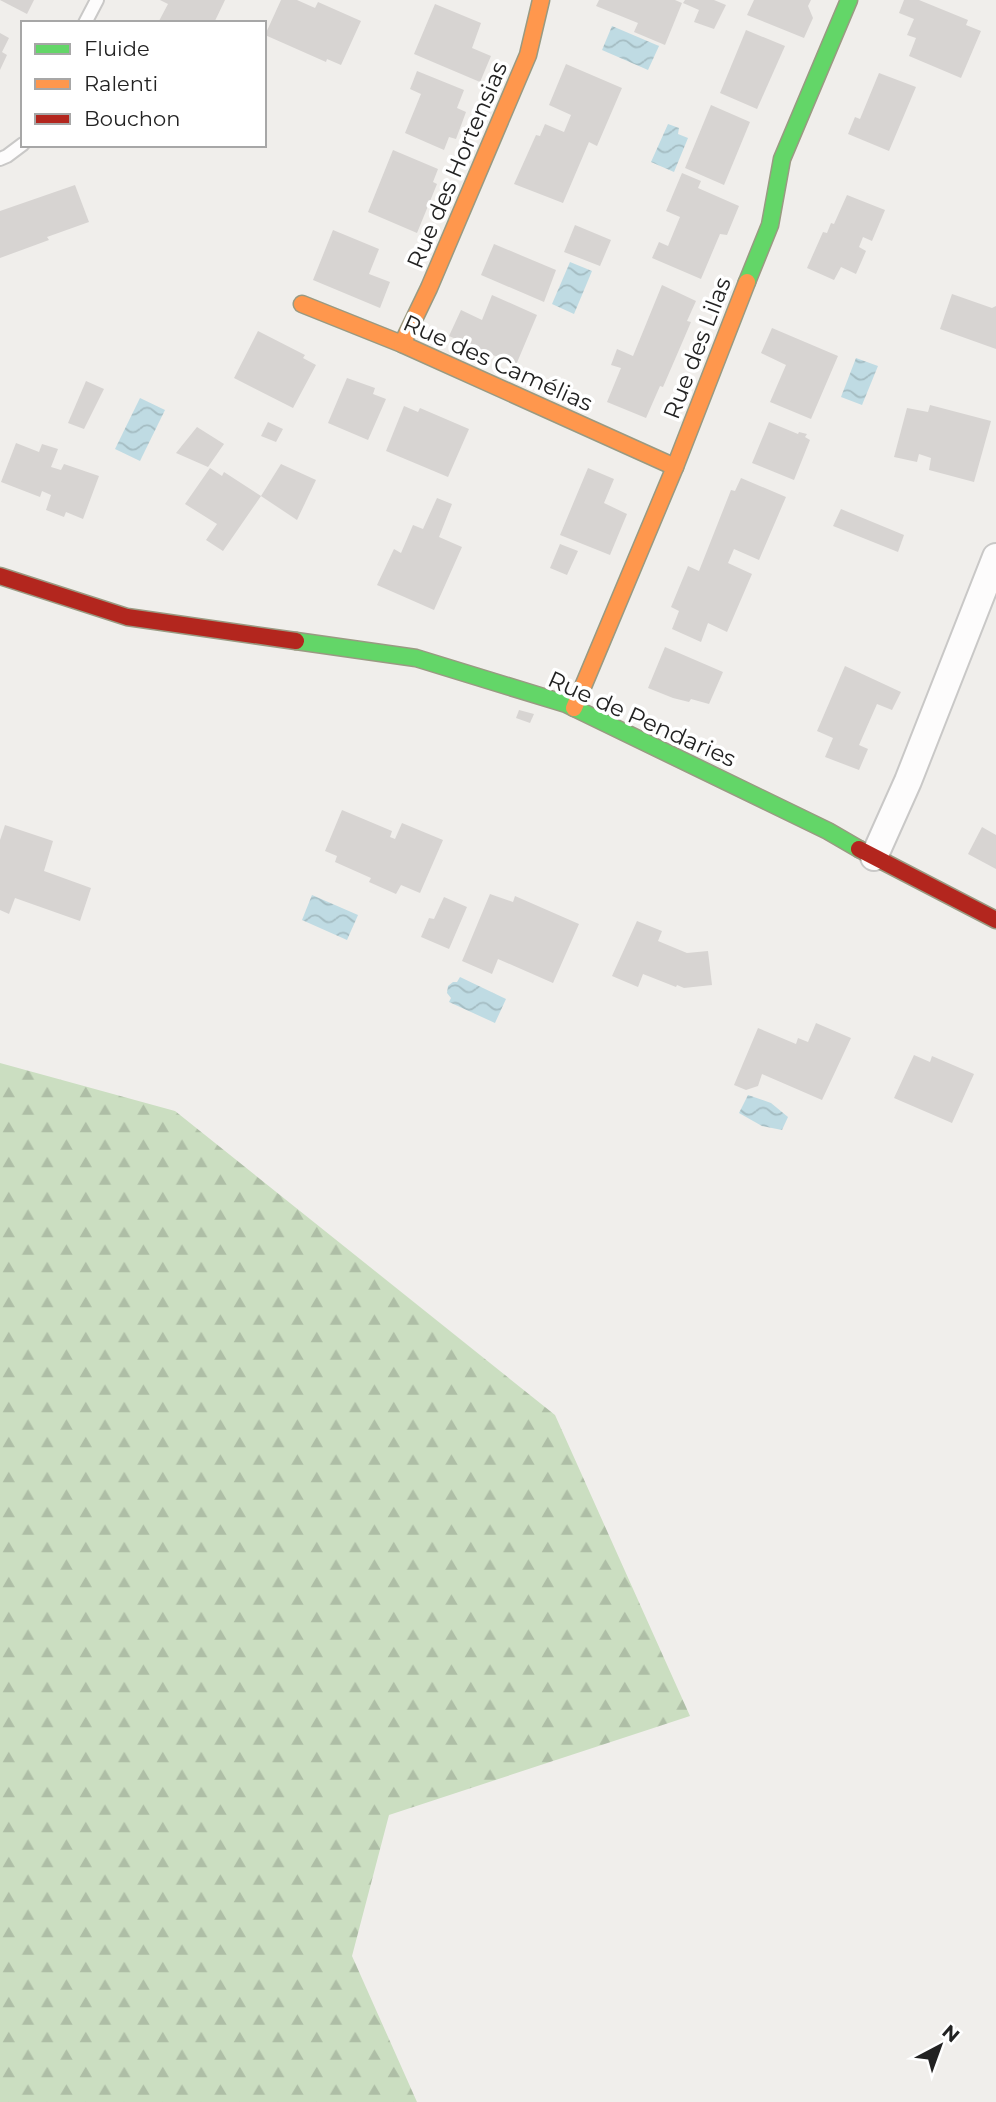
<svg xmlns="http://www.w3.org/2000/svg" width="996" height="2102" font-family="Montserrat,sans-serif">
  <defs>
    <pattern id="forest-firs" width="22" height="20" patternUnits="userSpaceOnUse" patternTransform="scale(1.75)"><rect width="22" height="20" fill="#cbdec1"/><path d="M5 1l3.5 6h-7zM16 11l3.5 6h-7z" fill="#aebea6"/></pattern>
    <pattern id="water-waves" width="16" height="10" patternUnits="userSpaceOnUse" patternTransform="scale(1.75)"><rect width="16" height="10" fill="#bfdbe3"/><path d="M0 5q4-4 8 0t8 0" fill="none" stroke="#a4bcc2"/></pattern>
  </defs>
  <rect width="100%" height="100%" fill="#f0eeeb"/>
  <path fill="url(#forest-firs)" d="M0,1063l175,48 380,304 135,301 -301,99 -37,141 65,146h-417z"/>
  <g fill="url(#water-waves)">
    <path d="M612,26l47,20 -11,24 -46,-20z"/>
    <path d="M668,124l11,4 -1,6 10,4 -14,34 -23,-10z"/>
    <path d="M570,262l22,9 -18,43 -22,-10z"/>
    <path d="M856,358l22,8 -16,39 -21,-8z"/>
    <path d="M140,398l25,12 -25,51 -25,-12z"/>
    <path d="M312,895l46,20 -11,25 -45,-20z"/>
    <path d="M460,977l46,22 -11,24 -46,-21 2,-4 -4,-5 1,-7 5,-4h4z"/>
    <path d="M748,1095l23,8 17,14 -6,13 -20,-4 -23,-13z"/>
  </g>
  <g fill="#d7d4d2">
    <path d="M0,0h34l-7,14z"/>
    <path d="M160,0h65l-11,23h-51l-4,-2 9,-17z"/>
    <path d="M281,0h16l18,8 3,-6 43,19 -20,44 -14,-6 -1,3 -61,-27z"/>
    <path d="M599,0h76l7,3 -17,42 -31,-13 4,-9 -42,-17z"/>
    <path d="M685,0h29l12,5 -12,24 -20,-7 5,-12 -16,-7z"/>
    <path d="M754,0h57l-3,6 5,12 -9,20 -57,-23z"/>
    <path d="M904,0h15l49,20 -2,5 15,6 -20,47 -52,-22 7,-18 -9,-3 7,-16 -15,-6z"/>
    <path d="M435,4l46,19 -9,25 19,8 -11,26 -66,-28z"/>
    <path d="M746,30l39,16 -28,63 -37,-16z"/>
    <path d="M0,33l9,5 -7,14 5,3 -7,15z"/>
    <path d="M566,64l56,24 -25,58 -8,-4 -26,61 -49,-19 22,-49 4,1 5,-12 19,8 7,-17 -22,-10z"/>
    <path d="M417,71l47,19 -7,18 9,4 -10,27 -7,-2 -5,13 -39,-17 16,-39 -11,-5z"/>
    <path d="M879,73l37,14 -27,64 -41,-17 7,-17 5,2z"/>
    <path d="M711,105l39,17 -26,63 -39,-17z"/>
    <path d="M393,150l45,19 -5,13 4,2 -20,49 -49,-21z"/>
    <path d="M682,173l19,8 -3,7 41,18 -12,29 -7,-1 -19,45 -49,-21 7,-16 9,4 12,-29 -14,-6z"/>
    <path d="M75,185l14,37 -42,15 2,3 -49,18v-47z"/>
    <path d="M847,195l38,15 -13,31 -9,-4 -4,10 7,4 -10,23 -15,-7 -7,13 -27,-12 16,-36 4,1 4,-10 3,1z"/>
    <path d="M575,225l36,15 -11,26 -36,-14z"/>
    <path d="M333,230l46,19 -10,25 21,8 -10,26 -67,-28z"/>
    <path d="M494,244l62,26 -12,32 -63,-27z"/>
    <path d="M662,285l34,16 -9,20 4,1 -9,21 -19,44 -3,-1 -14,32 -39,-16 14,-34 -10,-3 6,-16 16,7z"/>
    <path d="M952,294l40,14 4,-2v43l-56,-20z"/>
    <path d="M492,295l45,20 -21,50 -67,-29 12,-26 21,10z"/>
    <path d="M772,328l66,28 -27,63 -41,-17 16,-37 -25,-12z"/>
    <path d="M258,331l47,24 -2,3 13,7 -23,43 -59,-30z"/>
    <path d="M347,378l28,10 -2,6 13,5 -18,41 -40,-17z"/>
    <path d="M86,381l18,8 -20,40 -16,-6z"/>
    <path d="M930,405l61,16 -17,61 -45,-12 2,-12 -12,-4 -2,8 -23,-5 13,-49 21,4z"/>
    <path d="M404,406l14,6 2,-4 49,21 -21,48 -62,-26z"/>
    <path d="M268,422l15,7 -7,13 -15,-6z"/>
    <path d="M769,422l29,12 1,-2 8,2 -2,3 5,3 -16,40 -42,-17z"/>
    <path d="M197,427l27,17 -16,23 -32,-14z"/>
    <path d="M16,443l23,9 3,-8 16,5 -7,18 10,3 3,-6 35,12 -16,43 -17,-7 -2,5 -18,-7 5,-15 -9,-4 -2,6 -39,-15z"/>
    <path d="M281,464l35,16 -19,40 -36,-24z"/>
    <path d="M210,468l12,8 2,-4 37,24 -38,55 -17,-11 11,-16 -32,-20z"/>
    <path d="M588,468l26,11 -10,24 23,11 -17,41 -50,-20z"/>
    <path d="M741,478l45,19 -27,63 -25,-11 -6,14 24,11 -25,58 -19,-9 -7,19 -29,-13 7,-18 -8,-4 17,-41 11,5 32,-81 4,1z"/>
    <path d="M437,498l15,6 -13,33 23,10 -28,63 -57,-25 17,-36 7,4 12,-28 10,4z"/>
    <path d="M841,509l63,26 -6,17 -65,-26z"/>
    <path d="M560,544l18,7 -11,24 -17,-7z"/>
    <path d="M665,647l58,25 -14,32 -18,-5 -2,3 -16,-4 -25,-10z"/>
    <path d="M845,666l56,26 -9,18 -15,-6 -18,41 9,4 -9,21 -34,-13 8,-19 -16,-7z"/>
    <path d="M519,710l15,4 -4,9 -14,-5z"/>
    <path d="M342,810l50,21 -2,6 5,2 7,-16 41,17 -23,53 -19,-8 -5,9 -27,-12 2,-4 -36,-16 2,-6 -12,-5z"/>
    <path d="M5,825l48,16 -9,30 47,17 -11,33 -65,-23 -6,16 -9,-4v-70z"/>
    <path d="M982,827l14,8v34l-28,-15z"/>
    <path d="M490,894l23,8 2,-6 64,28 -26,59 -55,-24 -6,15 -30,-13z"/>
    <path d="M444,897l23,10 -18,42 -28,-12 8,-19 5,1z"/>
    <path d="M637,921l25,10 -4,10 29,12 21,-2 4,34 -28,3 -7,-3 -1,2 -33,-13 -5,13 -26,-11z"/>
    <path d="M816,1023l35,15 -29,62 -60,-26 -4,12 -12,4 -12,-5 24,-57 38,16 2,-6 10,4z"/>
    <path d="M914,1055l16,7 2,-6 42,18 -22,49 -58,-25z"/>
  </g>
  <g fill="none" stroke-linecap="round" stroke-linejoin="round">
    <defs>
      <g id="lane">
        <path d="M85,23l12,-23"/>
        <path d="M0,159l7,-3 16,-12"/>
      </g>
      <path id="street" d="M874,857l34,-76 88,-224"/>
      <g id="fast">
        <path d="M747,282l23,-57 12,-66 67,-159"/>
        <path d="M296,641l120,17 150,46 262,127 31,18"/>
      </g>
      <g id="slow">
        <path d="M302,304l100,40 273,123"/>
        <path d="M402,344l27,-56 99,-233 13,-55"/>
        <path d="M574,708l101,-241 72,-185"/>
      </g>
      <g id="jam">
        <path d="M0,576l127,41 169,24"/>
        <path d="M859,849l137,71"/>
      </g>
    </defs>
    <use href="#lane" stroke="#c9c8c7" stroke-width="16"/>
    <use href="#street" stroke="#c9c8c7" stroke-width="30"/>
    <use href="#fast" stroke="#999a82" stroke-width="19"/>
    <use href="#slow" stroke="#999a82" stroke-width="19"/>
    <use href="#jam" stroke="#999a82" stroke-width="19"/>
    <use href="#lane" stroke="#fdfcfc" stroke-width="12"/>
    <use href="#street" stroke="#fdfcfc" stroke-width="26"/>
    <use href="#fast" stroke="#63d668" stroke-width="16"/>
    <use href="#slow" stroke="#ff974d" stroke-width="16"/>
    <use href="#jam" stroke="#b3261e" stroke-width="16"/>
  </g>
  <g text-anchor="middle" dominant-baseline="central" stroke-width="7" stroke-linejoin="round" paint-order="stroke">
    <g font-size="23" fill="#222" stroke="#fff">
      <text transform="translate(457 165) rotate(-67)">Rue des Hortensias</text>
      <text transform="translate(697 348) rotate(-69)">Rue des Lilas</text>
      <text transform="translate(498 363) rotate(24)">Rue des Camélias</text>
      <text transform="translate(642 719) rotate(24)">Rue de Pendaries</text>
    </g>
  </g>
  <rect x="21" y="21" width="245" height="126" fill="#ffffff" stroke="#a7a7a7" stroke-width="2"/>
  <rect x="35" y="44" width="35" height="10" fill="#63d668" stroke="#a7a7a7" stroke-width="2"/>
  <text x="84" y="56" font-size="21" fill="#222222">Fluide</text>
  <rect x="35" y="79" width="35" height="10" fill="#ff974d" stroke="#a7a7a7" stroke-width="2"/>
  <text x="84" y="91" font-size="21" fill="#222222">Ralenti</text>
  <rect x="35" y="114" width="35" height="10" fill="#b3261e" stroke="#a7a7a7" stroke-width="2"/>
  <text x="84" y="126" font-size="21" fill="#222222">Bouchon</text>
  <g transform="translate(940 2046) rotate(41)" stroke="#ffffff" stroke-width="5" paint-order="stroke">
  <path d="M0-5L12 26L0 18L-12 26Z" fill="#222222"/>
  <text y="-10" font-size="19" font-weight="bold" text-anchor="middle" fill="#222222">N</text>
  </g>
</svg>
